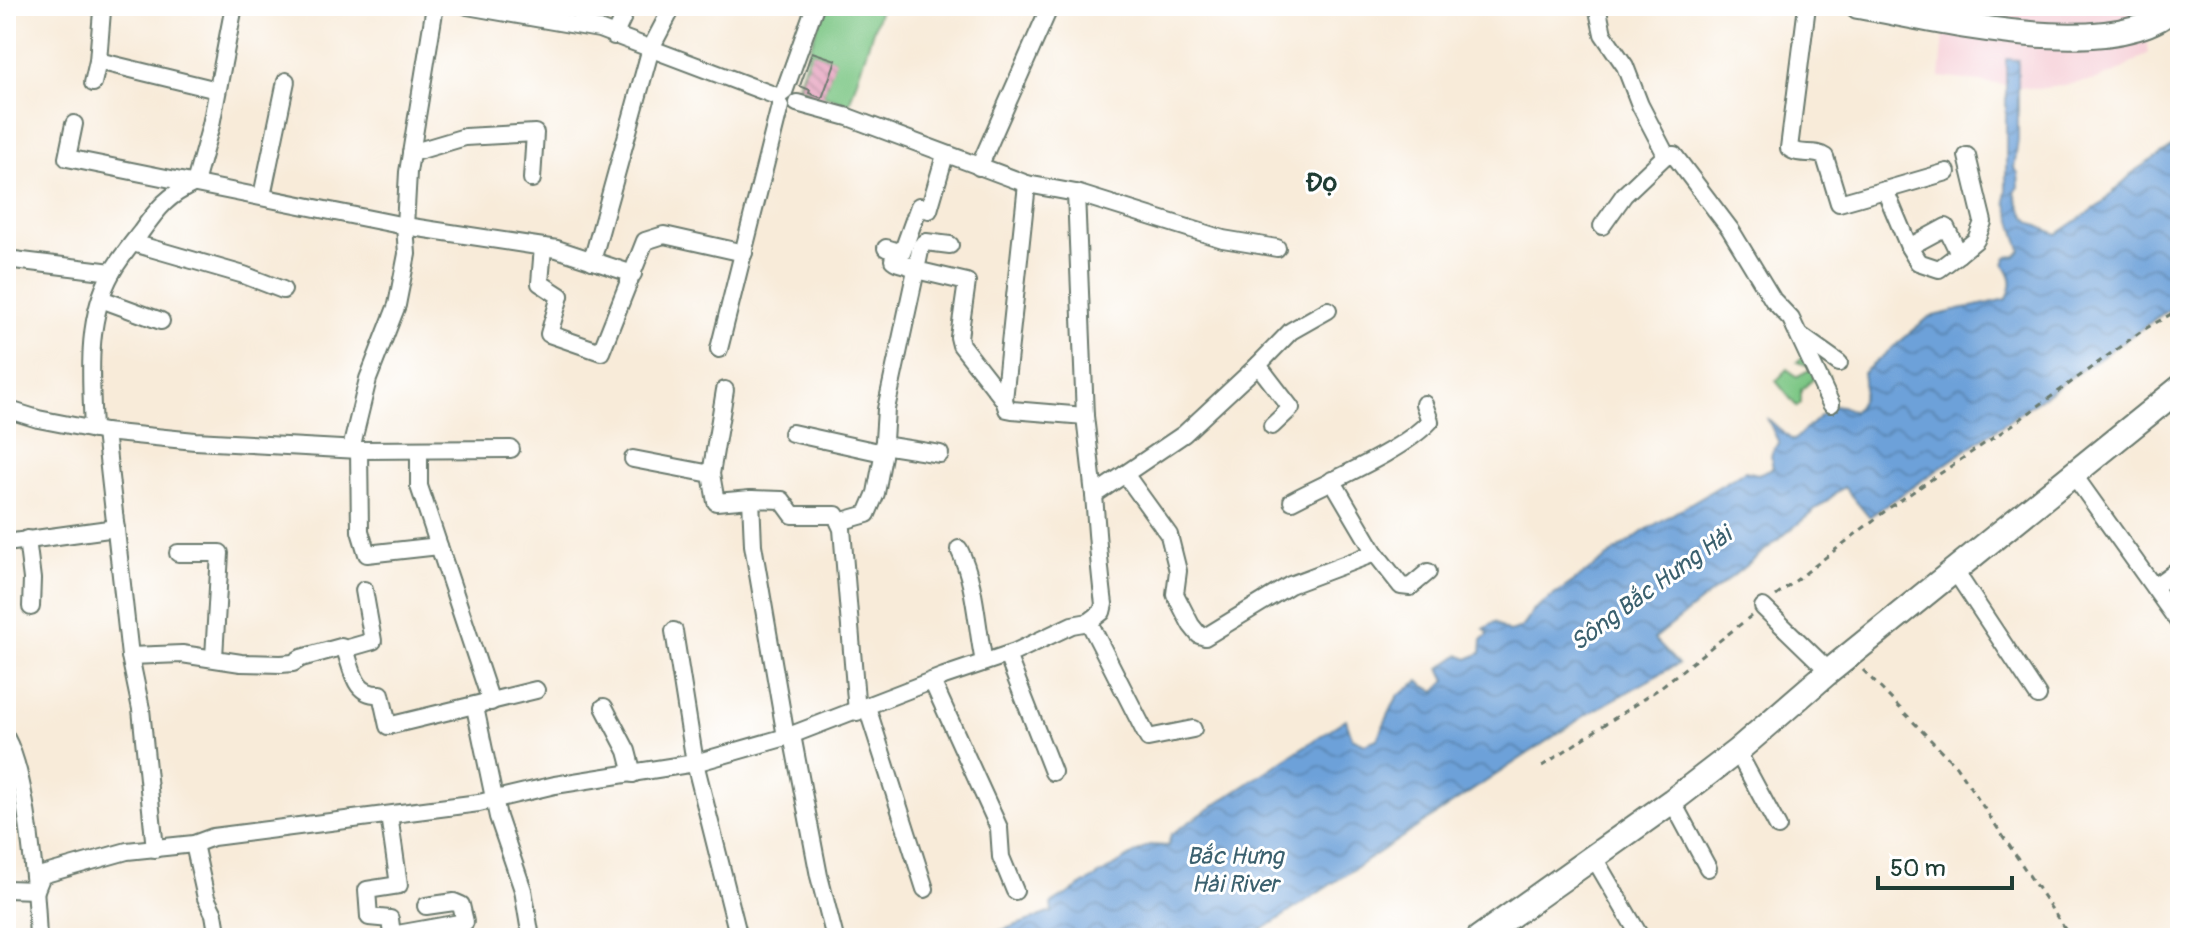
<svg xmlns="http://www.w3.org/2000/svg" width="2186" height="944" font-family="Pangolin,sans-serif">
  <defs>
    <pattern id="water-waves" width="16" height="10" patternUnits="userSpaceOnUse" patternTransform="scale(2)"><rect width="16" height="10" fill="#6da1d9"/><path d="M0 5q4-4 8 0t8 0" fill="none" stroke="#5984b1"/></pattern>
    <pattern id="building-back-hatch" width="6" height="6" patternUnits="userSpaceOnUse" patternTransform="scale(2)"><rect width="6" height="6" fill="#e59fbc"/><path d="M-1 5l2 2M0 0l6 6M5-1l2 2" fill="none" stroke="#b9839a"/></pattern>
  </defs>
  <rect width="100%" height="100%" fill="#fff"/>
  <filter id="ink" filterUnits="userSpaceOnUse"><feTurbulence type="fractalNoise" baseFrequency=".0125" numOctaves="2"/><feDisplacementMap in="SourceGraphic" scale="16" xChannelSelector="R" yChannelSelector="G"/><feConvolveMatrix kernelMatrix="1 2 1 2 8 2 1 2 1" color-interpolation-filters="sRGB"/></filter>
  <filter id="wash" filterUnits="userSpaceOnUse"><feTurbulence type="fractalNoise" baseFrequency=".006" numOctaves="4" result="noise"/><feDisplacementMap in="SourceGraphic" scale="32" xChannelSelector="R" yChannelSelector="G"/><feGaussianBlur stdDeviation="1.8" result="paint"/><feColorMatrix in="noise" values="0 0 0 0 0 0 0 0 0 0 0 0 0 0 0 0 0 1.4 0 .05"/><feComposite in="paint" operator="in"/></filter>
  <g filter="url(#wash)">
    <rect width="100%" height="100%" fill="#f8ebd9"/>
    <path fill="#f6cfd7" d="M1934,6h246v17l-35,10 4,20 -32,19 -21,8 -59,9 -97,-12 4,-41z"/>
    <g fill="#7cc684" stroke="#4e825c" stroke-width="2">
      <path d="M824,6h57l-32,98 -26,-9 12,-35 -22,-8 -13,34 10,4 -1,3 -7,-2 -4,-6z"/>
      <path d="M1807,353l21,22h-10l-17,15v13l-4,4 -21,-26 12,-12 8,8 17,-9 -16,-6z"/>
    </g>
    <path fill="url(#water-waves)" stroke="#466f86" stroke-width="2" d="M2006,59l12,1v80l-4,28 4,5 1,14 -4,5c8,28 15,32 42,42l43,-29 36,-35 44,-28v160l-311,215 -25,-30 -190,152 24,25 -92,51 -336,223h-269l71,-26 -1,-8 98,-59 19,1 3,-12 175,-115 6,19 13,6 12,-5 21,-44 21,-14 5,5 11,5 11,-11 -6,-12 19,-13 9,4 13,-6 1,-13 7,-6 -5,-5 11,-7 13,10c15,-2 19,-9 24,-21l112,-80 101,-60 13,3 15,-6c-3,-11 -3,-16 6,-25l-12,-25 26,23 37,-34c9,-4 15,0 23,5 11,-11 13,-24 10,-39l66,-56 78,-18c6,-15 7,-20 -3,-35l3,-7 9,-1 5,-6 -15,-49z"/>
    <g id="blocks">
      <path fill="url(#building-back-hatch)" d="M812,52l24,8 -14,38 -13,-5 1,-3 -10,-4z"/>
    </g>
  </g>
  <g filter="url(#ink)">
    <use href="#blocks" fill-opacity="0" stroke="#6b7a6e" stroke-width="2"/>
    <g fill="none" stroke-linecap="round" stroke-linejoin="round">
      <defs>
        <g id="street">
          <path d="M467,6l132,23 180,68"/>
          <path d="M1597,6l6,28 22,32 15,39 26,50 -42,40 -22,31"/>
          <path d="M1807,6l-18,142c11,9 25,1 36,9l14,46 46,-13 24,57 37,-20 13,27 17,-14 7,-18 -16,-66"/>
          <path d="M102,11l-4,50 119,29"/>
          <path d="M614,36l14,-30"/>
          <path d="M93,83l5,-22"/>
          <path d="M784,92l31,-86"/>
          <path d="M797,103l51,14 179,67 49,9 147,46 54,9"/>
          <path d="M74,124l-7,34 338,68 152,23 76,25"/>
          <path d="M411,153l54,-16 70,-4 -3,46"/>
          <path d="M1666,155h8l56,74 43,71 18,19 40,85"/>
          <path d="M979,167l68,-154"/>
          <path d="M1027,184l-23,216 3,9 5,1 73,6"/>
          <path d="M1885,190l62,-18"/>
          <path d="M1076,193l9,223 9,79"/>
          <path d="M262,196l24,-115"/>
          <path d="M133,243l111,32 39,15"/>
          <path d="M950,245l-24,-3 -5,4 -5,24 51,12 -8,55 2,8 43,55"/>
          <path d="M543,247l-3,36 20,13 -11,38 52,18 44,-111 19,-6 80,18"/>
          <path d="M1909,247l9,15 21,7 20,-15"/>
          <path d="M886,248l16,5 17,-47 10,4 16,-55"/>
          <path d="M6,259l106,13"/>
          <path d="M592,261l59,-213 22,-42"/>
          <path d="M101,299l60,22"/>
          <path d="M1801,336l38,27"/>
          <path d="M719,349l61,-243"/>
          <path d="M1258,365l33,43 -19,18"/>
          <path d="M725,390l-14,84 5,28 35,-3"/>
          <path d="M6,409l32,10 67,13 90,9 164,9 152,-1"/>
          <path d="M93,430c-2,-52 -8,-110 19,-158 8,-14 19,-27 29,-40 17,-24 27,-37 54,-49l16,-58 23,-119"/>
          <path d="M105,432l25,224 11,53 14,140"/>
          <path d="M792,433l91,20"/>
          <path d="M883,445l57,9"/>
          <path d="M351,449l17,-70 29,-74 10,-51 -2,-28 3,-54 27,-166"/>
          <path d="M359,450l1,81 7,23 72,-8"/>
          <path d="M419,450v36l72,216"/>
          <path d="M633,459l78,15"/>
          <path d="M1125,474l44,61 9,36 -3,23 16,31 8,10 6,2 85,-52 85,-32 -43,-73"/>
          <path d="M2073,474l107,150"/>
          <path d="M1292,501c39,-21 109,-49 138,-80l-6,-17"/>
          <path d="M839,522l28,-8 9,-21 7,-37 3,-47 30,-139c-7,-7 -16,-4 -23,-10"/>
          <path d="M27,539l5,40 -1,28"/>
          <path d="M6,543l110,-15"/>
          <path d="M959,549c17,35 17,75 25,113"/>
          <path d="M178,553h42l-6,104"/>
          <path d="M1375,553l26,33 9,1 18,-15"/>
          <path d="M1955,571l83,125"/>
          <path d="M2154,587l26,-19"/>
          <path d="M1763,607l67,65"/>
          <path d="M1089,622l59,116 45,-9"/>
          <path d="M674,631l21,132 44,175"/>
          <path d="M345,649l28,-8 -9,-51"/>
          <path d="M1007,655l46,117"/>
          <path d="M130,656l52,-2 59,9 40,1 12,-1 8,-5 40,-11 4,2c8,22 9,47 36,45l7,32 148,-36"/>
          <path d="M932,681l67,147 2,29 14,34"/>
          <path d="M475,707l23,110 25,73 8,48"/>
          <path d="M604,707l23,44 6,23"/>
          <path d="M867,707l58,182"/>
          <path d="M792,735l27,141 16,62"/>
          <path d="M786,737l-33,-192 -2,-46 31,1 11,15h43l6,14 15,183"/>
          <path d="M6,738c22,40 30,150 32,200"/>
          <path d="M1737,751l41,76"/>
          <path d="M1672,801l36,67"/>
          <path d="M389,815l10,70 -32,5 2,27 21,2 2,16 73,-13 -4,-17 -7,-3 -28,4"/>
          <path d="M194,844l12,54 8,16 4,24"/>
          <path d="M1593,856l48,82"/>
          <path d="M6,889l30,1 6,-15 85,-24 67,-7 19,-7 266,-34 76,-18 140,-22 91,-26 158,-61 71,-24 57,-27 17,-3 13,-10 2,-8c-5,-37 -7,-72 -10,-109l90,-61 74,-69 33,-34 37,-21"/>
        </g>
        <g id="secondary">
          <path d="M1858,6c78,13 257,60 318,0"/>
          <path d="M1479,938l193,-137 65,-50 89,-77 354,-286"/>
        </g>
      </defs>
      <use href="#street" stroke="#6b7a6e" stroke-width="20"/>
      <use href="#secondary" stroke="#6b7a6e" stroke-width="28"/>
      <g stroke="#6b7a6e" stroke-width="3" stroke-dasharray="6 6" stroke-linecap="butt">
        <path d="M1776,596l113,-88 126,-85 128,-93 37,-21"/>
        <path d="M1863,670l93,96 115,172"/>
        <path d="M1542,766l115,-76 94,-74"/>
      </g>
      <use href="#street" stroke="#fff" stroke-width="16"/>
      <use href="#secondary" stroke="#fff" stroke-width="24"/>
    </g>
  </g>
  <g text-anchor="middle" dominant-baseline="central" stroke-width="6" stroke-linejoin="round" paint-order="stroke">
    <g font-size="24" font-style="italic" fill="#3a606e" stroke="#fff">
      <text transform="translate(1651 589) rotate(-36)">Sông Bắc Hưng Hải</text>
      <text x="1235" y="856">Bắc Hưng<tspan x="1235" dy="28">Hải River</tspan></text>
    </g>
    <g font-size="26" font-weight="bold" fill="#1f3d34" stroke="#fff">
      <text x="1322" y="183">Đọ</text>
    </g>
  </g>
  <rect width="2186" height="944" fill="none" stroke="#fff" stroke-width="32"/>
  <path d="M1878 876v12h134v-12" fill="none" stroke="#1f3d34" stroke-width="4"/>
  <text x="1890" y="876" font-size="24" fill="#1f3d34" stroke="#ffffff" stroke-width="6" paint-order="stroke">50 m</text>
</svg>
